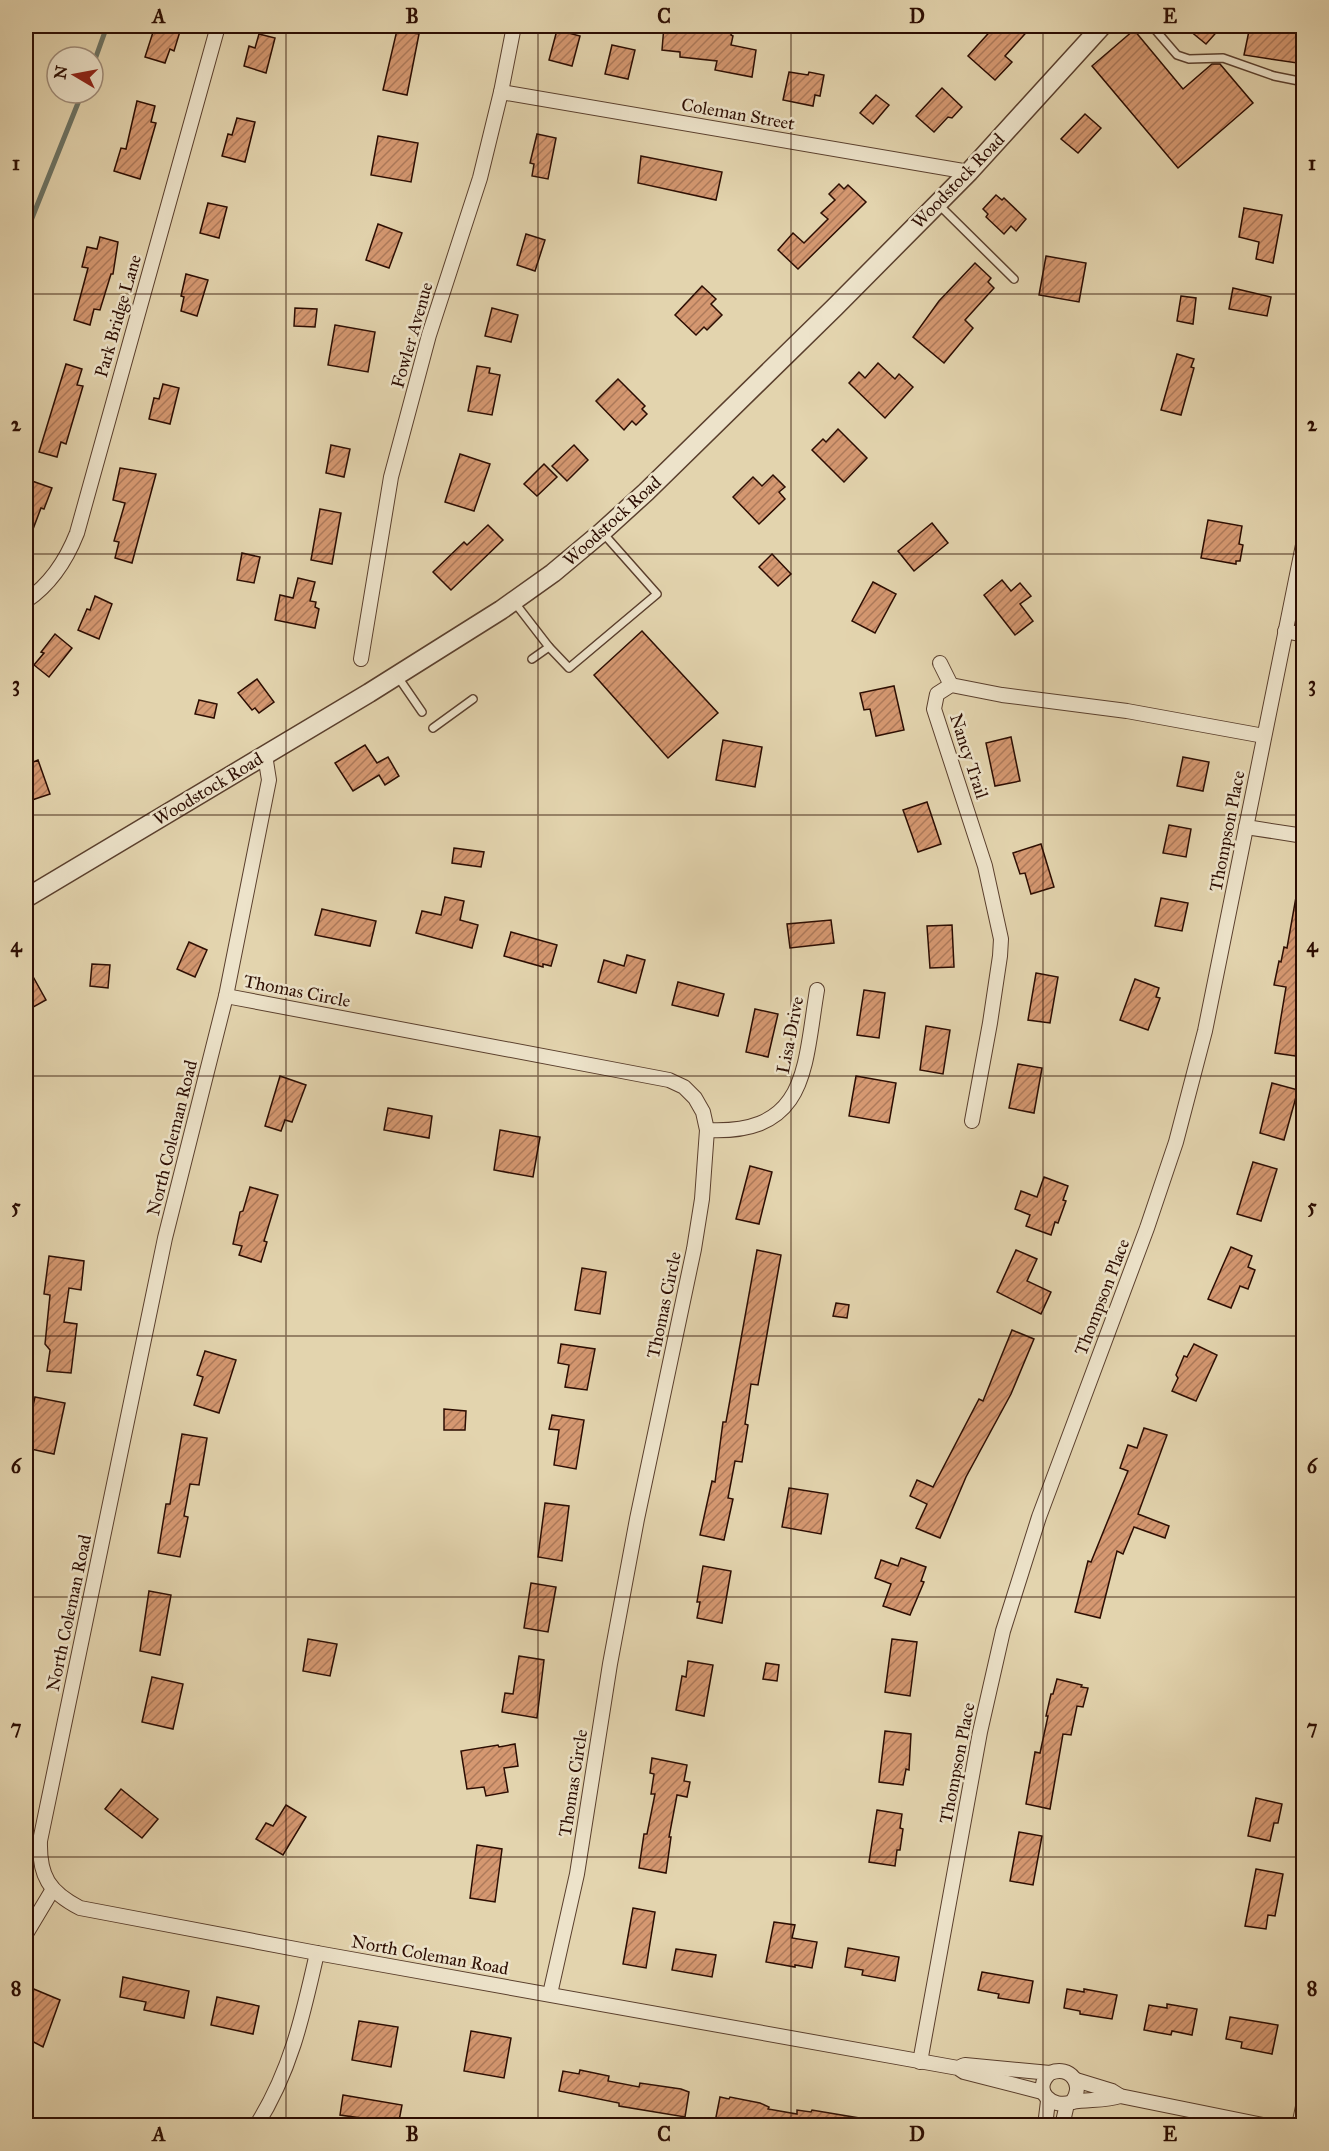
<svg xmlns="http://www.w3.org/2000/svg" width="1329" height="2151" font-family="'IM FELL Great Primer',serif">
  <defs>
    <pattern id="building-hatch" width="6" height="6" patternUnits="userSpaceOnUse" patternTransform="scale(1.5)"><rect width="6" height="6" fill="#d59871"/><path d="M-1 1l2-2M0 6l6-6M5 7l2-2" fill="none" stroke="#ad7a5b"/></pattern>
  </defs>
  <rect width="100%" height="100%" fill="#e3d4ae"/>
  <filter id="stains"><feTurbulence type="fractalNoise" baseFrequency=".00333" numOctaves="4"/><feColorMatrix values="0 0 0 0 .2 0 0 0 0 .09 0 0 0 0 .02 0 0 0 .5 -.17"/></filter>
  <radialGradient id="worn" r=".72"><stop offset=".6" stop-color="#630" stop-opacity="0"/><stop offset="1" stop-color="#630" stop-opacity=".3"/></radialGradient>
  <g fill="none" stroke-linecap="round" stroke-linejoin="round">
    <g stroke="#6c7465" stroke-width="5">
      <path d="M93,65l14,-39"/>
      <path d="M26,233l56,-140"/>
    </g>
  </g>
  <g fill="url(#building-hatch)" stroke="#2c0d02" stroke-width="1.5">
    <path d="M155,26h18l8,2 -7,23 -4,-2 -5,14 -20,-6z"/>
    <path d="M664,26h68l-1,9 2,1 -2,9 25,5 -4,27 -37,-7 2,-9 -37,-4v-5l-18,-2z"/>
    <path d="M995,26h37l-27,30 7,6 -17,18 -27,-24z"/>
    <path d="M1184,26h38l-16,18z"/>
    <path d="M1250,26h54v38l-60,-9z"/>
    <path d="M397,30l22,4 -12,61 -24,-5z"/>
    <path d="M557,30l23,6 -8,30 -23,-6z"/>
    <path d="M1134,30l49,59 29,-25h8l33,39 -75,65 -86,-102z"/>
    <path d="M259,34l16,4 -9,35 -22,-7 5,-20 6,2z"/>
    <path d="M612,45l23,5 -7,29 -23,-5z"/>
    <path d="M789,72l19,3 1,-3 15,3 -4,21 -5,-1 -2,11 -30,-6z"/>
    <path d="M942,88l20,19 -10,11 -4,-1 -14,15 -18,-16z"/>
    <path d="M876,95l13,10 -16,19 -13,-11z"/>
    <path d="M137,101l18,5 -4,16 5,1 -16,56 -26,-8 7,-23 5,1z"/>
    <path d="M1085,114l16,14 -23,25 -17,-14z"/>
    <path d="M237,118l18,4 -10,40 -23,-6 6,-22 4,1z"/>
    <path d="M537,134l19,4 -8,41 -16,-3 2,-12 -4,-1z"/>
    <path d="M378,136l40,7 -7,39 -40,-7z"/>
    <path d="M641,156l81,16 -6,28 -78,-17z"/>
    <path d="M839,184l5,5 4,-4 18,17 -68,67 -20,-19 15,-17 11,10 24,-24 -7,-6 14,-13 -6,-6z"/>
    <path d="M996,195l6,5 2,-2 22,21 -10,12 -5,-5 -7,8 -18,-17 2,-3 -5,-5z"/>
    <path d="M208,203l19,4 -8,31 -19,-5z"/>
    <path d="M1244,208l38,7 -9,48 -17,-4 3,-17 -20,-5z"/>
    <path d="M378,224l24,9 -13,35 -23,-8z"/>
    <path d="M526,234l19,6 -10,31 -18,-6z"/>
    <path d="M100,237l18,5 -5,32h-2l-11,36 -6,-1 -4,16 -16,-5 14,-52 -6,-1 5,-20 10,2z"/>
    <path d="M1046,256l40,7 -7,39 -40,-7z"/>
    <path d="M975,263l16,15 -3,4 6,6 -29,32 8,8 -29,35 -31,-26 26,-36z"/>
    <path d="M186,274l22,6 -11,36 -16,-5 3,-14 -3,-1z"/>
    <path d="M702,286l14,13 -5,5 11,11 -15,15 -3,-3 -8,8 -21,-20z"/>
    <path d="M1233,288l38,9 -4,19 -38,-7z"/>
    <path d="M1181,296l15,2 -3,26 -16,-3z"/>
    <path d="M295,308l22,1 -2,18 -21,-1z"/>
    <path d="M492,308l26,7 -7,27 -26,-6z"/>
    <path d="M335,325l40,7 -7,40 -40,-7z"/>
    <path d="M1177,354l17,5 -3,8 3,1 -13,47 -20,-5z"/>
    <path d="M878,363l17,16 4,-5 14,13 -28,31 -36,-35 10,-11 6,6z"/>
    <path d="M66,364l16,5 -5,16 6,1 -17,58 -5,-2 -4,15 -18,-5z"/>
    <path d="M477,366l13,2 -1,5 11,2 -8,40 -24,-4z"/>
    <path d="M618,379l27,27 -3,3 5,5 -11,11 -4,-4 -8,9 -28,-29z"/>
    <path d="M163,384l16,4 -9,36 -21,-5 5,-21 5,1z"/>
    <path d="M838,429l29,29 -23,24 -32,-32 11,-11 3,3z"/>
    <path d="M331,445l19,4 -6,28 -18,-4z"/>
    <path d="M574,445l14,15 -21,21 -15,-15z"/>
    <path d="M460,454l30,10 -16,47 -29,-9z"/>
    <path d="M544,464l13,13 -20,19 -13,-12z"/>
    <path d="M120,468l36,6 -24,89 -17,-5 4,-16 -5,-1 11,-38 -12,-3z"/>
    <path d="M773,475l12,12 -6,5 6,7 -26,25 -26,-27 20,-20 9,9z"/>
    <path d="M32,481l20,7 -8,21 -3,-1 -14,37h-1v-46z"/>
    <path d="M320,509l21,4 -9,51 -21,-4z"/>
    <path d="M1208,520l34,6 -3,18 4,1 -3,16h-4v3l-35,-6z"/>
    <path d="M932,523l16,20 -34,28 -16,-20z"/>
    <path d="M488,525l15,15 -52,50 -18,-18 31,-30 3,3z"/>
    <path d="M242,553l18,4 -6,26 -17,-3z"/>
    <path d="M772,554l19,20 -13,12 -19,-19z"/>
    <path d="M298,578l17,4 -5,19 6,1 -1,5 4,2 -4,19 -40,-8 5,-25 13,3z"/>
    <path d="M1002,580l9,11 9,-8 11,13 -11,8 13,17 -18,14 -31,-40z"/>
    <path d="M873,582l23,12 -21,39 -23,-12z"/>
    <path d="M95,596l17,8 -13,35 -21,-9 9,-21 3,1z"/>
    <path d="M642,631l76,82 -50,45 -74,-83z"/>
    <path d="M55,634l17,14 -23,29 -15,-12 10,-12 -3,-1z"/>
    <path d="M257,679l17,23 -15,11 -4,-5 -3,2 -14,-17z"/>
    <path d="M894,686l10,44 -28,6 -6,-27 -6,1 -4,-17z"/>
    <path d="M199,700l18,4 -3,14 -19,-4z"/>
    <path d="M1011,737l9,44 -25,5 -9,-43z"/>
    <path d="M723,740l39,7 -7,40 -39,-7z"/>
    <path d="M365,745l12,18 11,-6 11,19 -14,9 -6,-10 -26,16 -18,-28z"/>
    <path d="M1183,757l26,5 -6,29 -26,-5z"/>
    <path d="M38,760l12,34 -18,6 -6,-16v-19z"/>
    <path d="M927,802l14,42 -23,8 -15,-42z"/>
    <path d="M1169,825l22,4 -5,28 -23,-4z"/>
    <path d="M1041,844l13,43 -23,7 -6,-21 -5,1 -7,-21z"/>
    <path d="M454,848l30,4 -3,15 -29,-4z"/>
    <path d="M445,897l19,4 -4,19 18,5 -6,23 -56,-15 6,-22 19,4z"/>
    <path d="M1296,897l8,1v70l-7,37 7,1 -2,51 -27,-4 11,-66 -12,-2 5,-24 2,1 3,-15 3,1z"/>
    <path d="M1161,898l27,5 -6,28 -27,-5z"/>
    <path d="M322,909l54,12 -6,25 -55,-11z"/>
    <path d="M831,920l3,23 -44,5 -3,-24z"/>
    <path d="M952,925l2,42 -24,1 -3,-42z"/>
    <path d="M511,932l46,13 -6,21 -8,-2v3l-39,-11z"/>
    <path d="M189,942l18,8 -12,27 -18,-8z"/>
    <path d="M627,955l18,5 -9,33 -38,-11 6,-22 20,6z"/>
    <path d="M26,964l20,36 -20,11z"/>
    <path d="M92,964l18,1 -2,23 -18,-2z"/>
    <path d="M1036,973l22,4 -8,46 -22,-3z"/>
    <path d="M1135,979l24,9 -3,9 4,1 -12,32 -28,-10z"/>
    <path d="M678,982l46,12 -6,22 -46,-11z"/>
    <path d="M864,990l21,3 -6,45 -22,-3z"/>
    <path d="M755,1009l23,5 -10,43 -22,-5z"/>
    <path d="M926,1026l24,4 -7,44 -23,-4z"/>
    <path d="M1018,1064l24,4 -8,45 -25,-5z"/>
    <path d="M280,1076l26,9 -14,37 -7,-2 -4,11 -16,-5z"/>
    <path d="M856,1076l40,7 -7,40 -40,-7z"/>
    <path d="M1272,1083l26,7 -14,50 -24,-7z"/>
    <path d="M388,1108l44,8 -3,22 -45,-8z"/>
    <path d="M500,1130l40,7 -7,40 -39,-7z"/>
    <path d="M1253,1162l24,7 -16,52 -24,-7z"/>
    <path d="M750,1166l22,6 -13,52 -23,-5z"/>
    <path d="M1044,1177l24,9 -5,14 3,1 -8,22 -3,-1 -4,13 -25,-9 4,-11 -15,-6 6,-18 16,6z"/>
    <path d="M250,1187l28,8 -14,46 3,1 -6,20 -22,-7 3,-9 -9,-2 7,-32 3,-1z"/>
    <path d="M1231,1247l21,9 -4,11 7,3 -7,19 -8,-3 -9,22 -23,-9z"/>
    <path d="M757,1250l24,5 -23,130 -7,-1 -6,40 3,1 -6,37 -7,-1 -7,37 5,1 -9,41 -24,-5 12,-54 3,1 8,-60h3z"/>
    <path d="M1016,1250l21,9 -10,22 24,11 -10,22 -44,-22z"/>
    <path d="M49,1256l35,5 -3,29 -12,-2 -5,34 13,2 -6,49 -24,-2 3,-21 -5,-6 5,-49 -6,-1z"/>
    <path d="M582,1268l24,4 -6,42 -25,-4z"/>
    <path d="M836,1303l13,2 -2,13 -14,-2z"/>
    <path d="M1012,1330l22,9 -23,55 -45,83 -26,61 -24,-10 11,-24 -17,-8 7,-16 16,7 46,-88 4,2z"/>
    <path d="M561,1344l34,5 -8,41 -22,-3 4,-22 -11,-2z"/>
    <path d="M1194,1344l23,11 -21,46 -24,-10 6,-13 -2,-3 8,-19 3,1z"/>
    <path d="M205,1351l31,9 -17,53 -25,-8 9,-28 -6,-2z"/>
    <path d="M35,1397l30,6 -11,51 -28,-6v-30l4,1z"/>
    <path d="M444,1409l22,2 -1,19h-21z"/>
    <path d="M552,1415l32,5 -8,49 -22,-4 5,-35 -10,-1z"/>
    <path d="M1144,1428l23,7 -29,79 31,12 -4,12 -31,-11 -11,27 -6,-3 -17,67 -25,-6 13,-51 3,1 37,-91 -8,-3 8,-23 9,3z"/>
    <path d="M182,1434l25,4 -8,47 -9,-1 -6,32 4,1 -8,40 -22,-4 8,-49h4z"/>
    <path d="M789,1488l39,6 -7,40 -39,-7z"/>
    <path d="M545,1503l24,3 -7,55 -24,-4z"/>
    <path d="M901,1558l25,9 -5,14 3,1 -14,33 -27,-9 8,-22 -16,-6 6,-18 17,6z"/>
    <path d="M703,1566l28,5 -9,52 -25,-5 3,-16h-3z"/>
    <path d="M531,1583l25,4 -8,45 -24,-4z"/>
    <path d="M149,1591l22,4 -11,60 -20,-4z"/>
    <path d="M308,1639l29,5 -7,32 -27,-5z"/>
    <path d="M892,1639l25,3 -7,54 -25,-4z"/>
    <path d="M519,1656l25,4 -7,58 -35,-6 3,-19 8,1z"/>
    <path d="M688,1661l25,4 -9,51 -28,-6 6,-34 4,1z"/>
    <path d="M766,1663l13,2 -2,16 -14,-2z"/>
    <path d="M152,1677l31,7 -10,45 -31,-7z"/>
    <path d="M1057,1679l25,6 -1,2 7,1 -5,19 -6,-1 -6,29 -8,-1 -13,75 -24,-5 9,-52 5,1 8,-37h-2l5,-22h2z"/>
    <path d="M885,1731l26,3 -2,36 -3,-1 -3,16 -24,-3z"/>
    <path d="M515,1744l3,22 -14,2 4,24 -22,4 -2,-9 -17,2 -6,-38 37,-6 1,2z"/>
    <path d="M652,1758l35,7 -3,16 6,1 -3,15 -10,-2 -8,42h2l-5,36 -27,-5 5,-34h3l8,-40h-4l3,-20 -4,-1z"/>
    <path d="M121,1789l37,30 -16,19 -37,-29z"/>
    <path d="M1256,1798l26,6 -4,19h-4l-4,18 -22,-5z"/>
    <path d="M286,1805l20,12 -23,38 -27,-16 10,-16 7,3z"/>
    <path d="M877,1810l25,4 -2,14 3,1 -3,21h-3l-2,16 -26,-4z"/>
    <path d="M1019,1832l23,4 -9,49 -23,-4z"/>
    <path d="M477,1845l25,4 -7,53 -25,-4z"/>
    <path d="M1256,1869l27,5 -8,42 -7,-1 -2,14 -21,-3z"/>
    <path d="M633,1908l22,4 -9,56 -23,-4z"/>
    <path d="M774,1922l21,3 -3,13 25,4 -5,26 -17,-3v2l-29,-5z"/>
    <path d="M848,1948l51,9 -4,24 -33,-6 1,-5 -18,-3z"/>
    <path d="M676,1949l40,6 -4,22 -40,-7z"/>
    <path d="M982,1972l51,9 -4,22 -31,-5 1,-4 -21,-4z"/>
    <path d="M123,1977l66,14 -5,27 -40,-8 2,-8 -26,-5z"/>
    <path d="M29,1987l31,13 -17,47 -17,-9v-40z"/>
    <path d="M1067,1989l17,3v-3l33,6 -5,24 -32,-5v-3l-16,-3z"/>
    <path d="M217,1997l42,9 -6,28 -42,-9z"/>
    <path d="M1167,2004l30,5 -5,26 -20,-4 -1,4 -27,-5 5,-25 18,3z"/>
    <path d="M1230,2017l48,8 -6,29 -31,-6 1,-6 -16,-3z"/>
    <path d="M359,2021l39,6 -7,40 -39,-7z"/>
    <path d="M471,2031l40,7 -7,40 -40,-7z"/>
    <path d="M580,2070l29,6 -1,5 31,6 1,-4 41,6 8,3 -4,25 -66,-11v-3l-60,-12 4,-20 16,3z"/>
    <path d="M343,2095l59,10 -4,21h-31l1,-7 -28,-4z"/>
    <path d="M720,2097l9,2 1,-2 30,6 9,4 -1,2 29,5v-4l14,2 1,-2 47,8v8h-128l-16,-4z"/>
  </g>
  <g fill="none" stroke-linecap="round" stroke-linejoin="round">
    <defs>
      <g id="service">
        <path d="M1152,26l25,29 12,4 34,-1 51,18 30,6"/>
        <path d="M939,205l75,74"/>
        <path d="M515,603l34,44 20,21 88,-74 -55,-62"/>
        <path d="M532,659l17,-12"/>
        <path d="M398,677l24,35"/>
        <path d="M433,728l40,-29"/>
      </g>
      <g id="minor">
        <path d="M501,92l468,80"/>
        <path d="M26,601c25,-17 40,-40 51,-68l141,-507"/>
        <path d="M1285,631l19,4"/>
        <path d="M361,659l30,-182 38,-142 51,-157 21,-86 13,-66"/>
        <path d="M940,663l11,22"/>
        <path d="M265,755l4,25 -43,216 -61,242 -125,603c-1,35 9,51 40,67l237,45 641,115 6,4 78,20"/>
        <path d="M1246,827l58,9"/>
        <path d="M226,996l443,84 15,7 11,11 8,14 4,18 -5,69 -8,50 -57,270 -27,145 -33,210 -27,120"/>
        <path d="M972,1121l18,-98 10,-67 1,-17 -16,-73 -51,-157 3,-15 14,-9 51,10 125,16 137,25"/>
        <path d="M707,1130c101,5 97,-62 110,-140"/>
        <path d="M26,1934l27,-45"/>
        <path d="M920,2062l60,-330 23,-101 36,-114 108,-289 29,-86 29,-111 99,-491"/>
        <path d="M962,2066l3,-1 85,8c20,-8 35,11 22,29 -20,8 -41,-12 -22,-29"/>
        <path d="M1076,2080l36,11 8,5 148,30"/>
        <path d="M1072,2102c16,-3 33,-1 48,-6"/>
        <path d="M256,2126c35,-55 47,-111 61,-173"/>
        <path d="M1045,2126l3,-25"/>
        <path d="M1062,2126l5,-22"/>
        <path d="M1299,2126l5,-24"/>
      </g>
      <path id="tertiary" d="M26,898l343,-205 132,-83 52,-37 49,-41 44,-40 189,-185 134,-135 133,-146"/>
    </defs>
    <use href="#service" stroke="#5a3f2d" stroke-width="10"/>
    <use href="#minor" stroke="#5a3f2d" stroke-width="16"/>
    <use href="#tertiary" stroke="#5a3f2d" stroke-width="21"/>
    <use href="#service" stroke="#ede3ca" stroke-width="7"/>
    <use href="#minor" stroke="#ede3ca" stroke-width="14"/>
    <use href="#tertiary" stroke="#ede3ca" stroke-width="18"/>
  </g>
  <path fill="none" stroke="#2c0d02" stroke-width="1.5" stroke-opacity="0.55" d="M286,26v2100M538,26v2100M791,26v2100M1043,26v2100M26,294h1278M26,554h1278M26,815h1278M26,1076h1278M26,1336h1278M26,1597h1278M26,1857h1278"/>
  <g text-anchor="middle" dominant-baseline="central" stroke-width="5" stroke-linejoin="round" paint-order="stroke">
    <g font-size="18" fill="#2c0d02" stroke="#ede3ca">
      <text transform="translate(738 114) rotate(10)">Coleman Street</text>
      <text transform="translate(958 181) rotate(-46)">Woodstock Road</text>
      <text transform="translate(118 316) rotate(-74)">Park Bridge Lane</text>
      <text transform="translate(412 335) rotate(-74)">Fowler Avenue</text>
      <text transform="translate(612 521) rotate(-42)">Woodstock Road</text>
      <text transform="translate(969 756) rotate(72)">Nancy Trail</text>
      <text transform="translate(208 789) rotate(-31)">Woodstock Road</text>
      <text transform="translate(1227 831) rotate(-79)">Thompson Place</text>
      <text transform="translate(297 991) rotate(11)">Thomas Circle</text>
      <text transform="translate(790 1035) rotate(-79)">Lisa Drive</text>
      <text transform="translate(172 1138) rotate(-76)">North Coleman Road</text>
      <text transform="translate(1102 1297) rotate(-69)">Thompson Place</text>
      <text transform="translate(664 1305) rotate(-78)">Thomas Circle</text>
      <text transform="translate(69 1613) rotate(-78)">North Coleman Road</text>
      <text transform="translate(957 1763) rotate(-79)">Thompson Place</text>
      <text transform="translate(573 1783) rotate(-81)">Thomas Circle</text>
      <text transform="translate(430 1955) rotate(10)">North Coleman Road</text>
    </g>
  </g>
  <rect width="1329" height="2151" fill="none" stroke="#e3d4ae" stroke-width="66"/>
  <g transform="translate(75 75) rotate(280)"><circle r="28" fill="#ede3ca" stroke="#a08d7a" stroke-width="1.5"/>
  <path d="M0-4.5L10 22L0 15L-10 22Z" fill="#8f2418"/>
  <text y="-9" font-size="16" font-weight="bold" text-anchor="middle" fill="#2c0d02">N</text>
  </g>
  <rect x="33" y="33" width="1263" height="2085" fill="none" stroke="#2c0d02" stroke-width="2"/>
  <g font-size="20" text-anchor="middle" font-weight="bold" fill="#2c0d02">
    <text x="159" y="23">A</text>
    <text x="412" y="23">B</text>
    <text x="664" y="23">C</text>
    <text x="917" y="23">D</text>
    <text x="1170" y="23">E</text>
    <text x="16" y="170">1</text>
    <text x="1312" y="170">1</text>
    <text x="16" y="431">2</text>
    <text x="1312" y="431">2</text>
    <text x="16" y="691">3</text>
    <text x="1312" y="691">3</text>
    <text x="16" y="952">4</text>
    <text x="1312" y="952">4</text>
    <text x="16" y="1213">5</text>
    <text x="1312" y="1213">5</text>
    <text x="16" y="1473">6</text>
    <text x="1312" y="1473">6</text>
    <text x="16" y="1734">7</text>
    <text x="1312" y="1734">7</text>
    <text x="16" y="1995">8</text>
    <text x="1312" y="1995">8</text>
    <text x="159" y="2141">A</text>
    <text x="412" y="2141">B</text>
    <text x="664" y="2141">C</text>
    <text x="917" y="2141">D</text>
    <text x="1170" y="2141">E</text>
  </g>
  <rect width="100%" height="100%" filter="url(#stains)"/>
  <rect width="100%" height="100%" fill="url(#worn)"/>
</svg>
